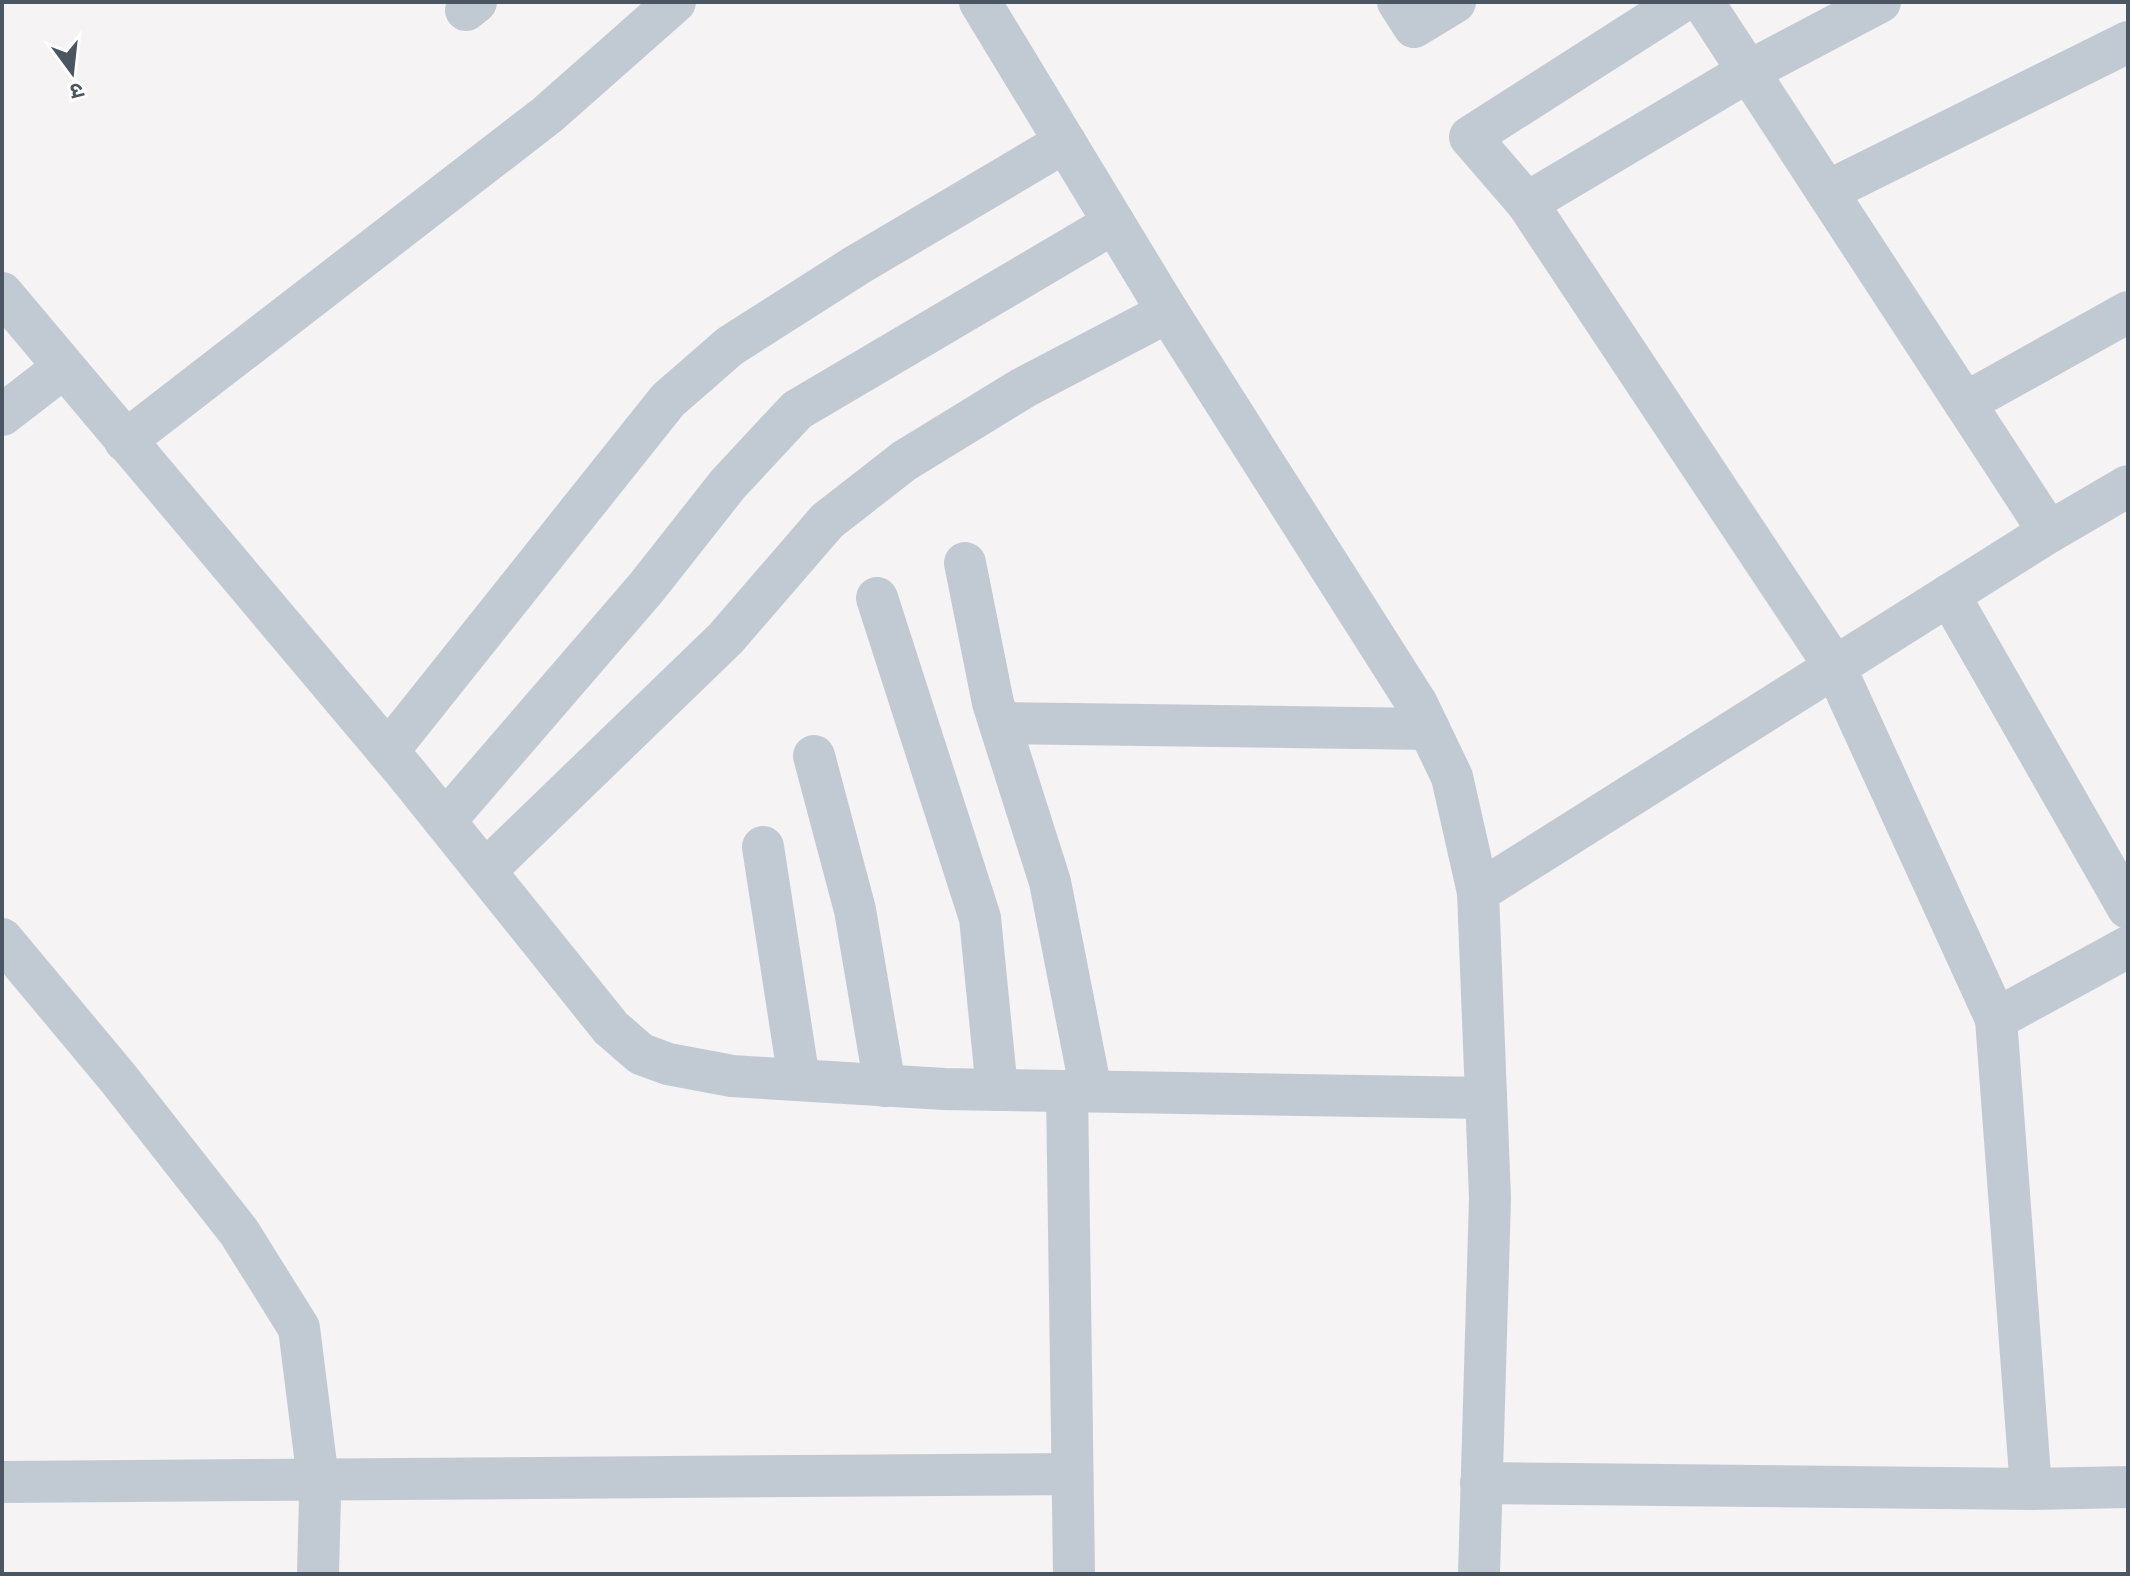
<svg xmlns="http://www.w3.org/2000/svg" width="2130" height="1576" font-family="'Work Sans','Noto Sans Devanagari',sans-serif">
  <rect width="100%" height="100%" fill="#f5f3f3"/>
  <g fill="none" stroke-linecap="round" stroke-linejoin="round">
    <g stroke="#c1cad2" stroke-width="42">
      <path d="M980,2l188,310 249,392 35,73 26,115"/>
      <path d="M1398,2l16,25 41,-25"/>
      <path d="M1681,2l-211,135 57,66 308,464 161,352 132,-72"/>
      <path d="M466,10l10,-8"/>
      <path d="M1828,191l300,-149"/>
      <path d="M1527,203l222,-132 131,-69"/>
      <path d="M2,293l405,481 204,254 30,26 27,10 64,12 212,13 542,9"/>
      <path d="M1965,403l163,-91"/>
      <path d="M2,415l61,-47"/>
      <path d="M125,441l422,-326 128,-113"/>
      <path d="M2049,532l79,-46"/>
      <path d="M965,563l28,140 57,179 41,209"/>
      <path d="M1949,595l179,313"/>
      <path d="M877,598l103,320 17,172"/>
      <path d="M1000,723l429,6"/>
      <path d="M388,751l280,-351 62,-54 127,-81 208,-123"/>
      <path d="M814,756l41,154 30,176"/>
      <path d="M445,821l201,-233 82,-104 69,-74 317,-187"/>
      <path d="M763,847l36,233"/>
      <path d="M485,871l241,-233 101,-117 77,-60 119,-73 145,-76"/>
      <path d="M2,939l116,139 121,154 60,96 21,168 -2,78"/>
      <path d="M1996,1019l35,470"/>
      <path d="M1067,1091l7,483"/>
      <path d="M2,1482l1069,-8"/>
      <path d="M1481,1483l550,6 97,-2"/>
      <path d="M1479,1574l11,-376 -12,-306 571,-360 -346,-530"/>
    </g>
  </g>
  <rect width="2130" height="1576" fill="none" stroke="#4a5661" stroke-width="8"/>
  <g transform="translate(72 72) rotate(165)" stroke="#ffffff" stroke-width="6" paint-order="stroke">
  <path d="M0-6L14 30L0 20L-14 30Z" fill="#4a5661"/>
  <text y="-12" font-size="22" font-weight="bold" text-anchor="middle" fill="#4a5661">उ</text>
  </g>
</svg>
